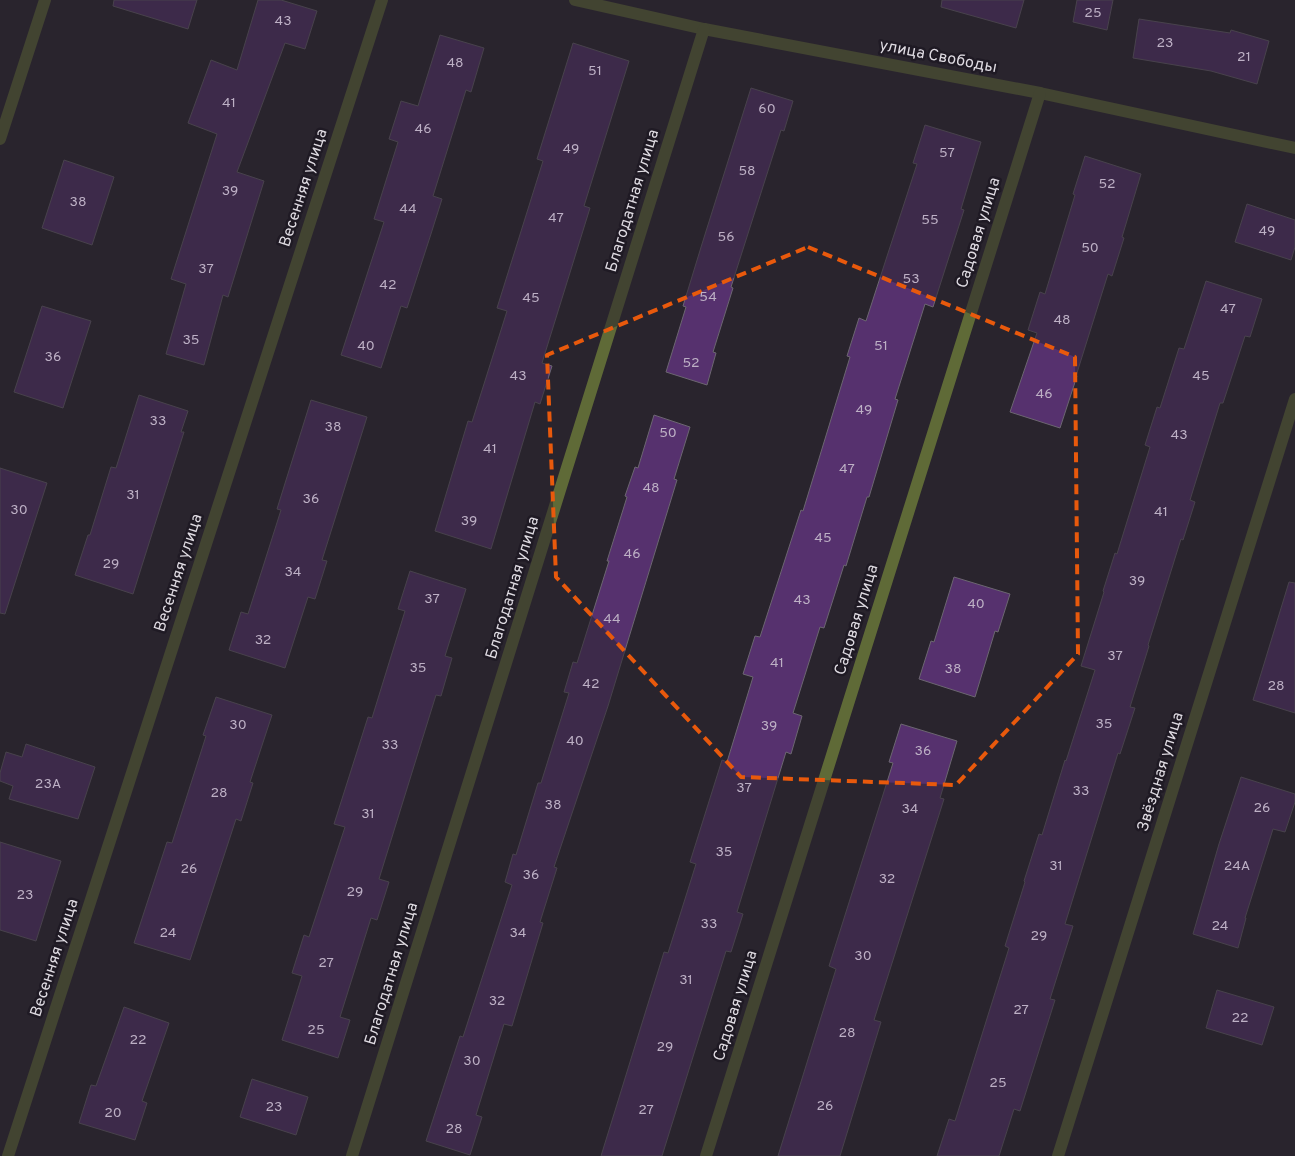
<svg xmlns="http://www.w3.org/2000/svg" width="1295" height="1156" font-family="Overpass,sans-serif">
  <rect width="100%" height="100%" fill="#29242d"/>
  <g fill="#56316e" stroke="#6c6671">
    <path d="M114,0h83l-9,29 -75,-23z"/>
    <path d="M258,0h23l36,11 -12,38 -20,-6 -48,129 27,9 -36,116 -5,-2 -19,70 -38,-11 20,-70 -15,-5 46,-145 -29,-11 23,-63 26,10z"/>
    <path d="M942,0h82l-8,28 -75,-21z"/>
    <path d="M1077,0h36l-6,30 -34,-8z"/>
    <path d="M1139,19l91,14 1,-3 38,11 -12,43 -46,-13 -78,-13z"/>
    <path d="M440,35l44,13 -13,44 -5,-2 -33,106 9,3 -12,38 -23,71 -6,-2 -20,62 -40,-13 43,-133 -10,-3 24,-77 -9,-3 12,-38 17,5z"/>
    <path d="M573,43l56,18 -45,145 6,2 -48,155 10,3 -12,38 -5,-2 -44,147 -56,-18 33,-110 4,1 35,-111 -10,-3 46,-147 -6,-2z"/>
    <path d="M751,88l42,13 -9,30 -3,-1 -50,157 2,1 -20,64 3,1 -9,32 -41,-13 20,-65 -3,-1 19,-62z"/>
    <path d="M925,125l56,17 -20,67 3,1 -31,97 -8,-3 -30,95 3,1 -29,97h-2l-21,69 -2,-1 -20,63 -4,-1 -27,86 9,3 -11,38 -5,-2 -49,160 6,2 -12,38 -5,-1 -64,205h-61l63,-204 4,1 28,-89 -6,-2 32,-102 5,2 26,-85 -10,-3 12,-38 5,1 41,-127 2,1 47,-154 -3,-1 12,-38 7,3 51,-157 -4,-1z"/>
    <path d="M1085,156l56,18 -19,63 2,1 -12,38 -4,-2 -32,102h1l-17,52 -50,-16 27,-79 -9,-3 12,-38 5,2 30,-99 -2,-1z"/>
    <path d="M64,160l50,17 -22,68 -50,-17z"/>
    <path d="M1247,204l48,16v27l-4,13 -56,-18z"/>
    <path d="M1206,281l56,18 -12,38 -5,-1 -22,67h-3l-30,97 5,2 -12,38 -2,-1 -33,106 1,1 -19,61 5,1 -15,46 -2,-1 -53,171 8,2 -23,73 5,1 -35,111 -6,-2 -15,47h-62l12,-37 6,2 54,-173 -4,-2 20,-64 -1,-1 15,-47 3,1 23,-75 1,1 29,-91 -14,-4 23,-74 -1,-1 12,-38 2,1 33,-107 -5,-2 12,-38 3,1 19,-60 5,1z"/>
    <path d="M42,306l49,15 -28,87 -49,-16z"/>
    <path d="M139,395l49,16 -7,21h3l-51,162 -58,-19 13,-40h2l21,-68 5,1z"/>
    <path d="M311,400l56,17 -45,143 5,1 -12,38 -7,-2 -23,71 -56,-18 12,-38 7,2 33,-104 -4,-1z"/>
    <path d="M654,415l36,12 -16,52 3,1 -69,226 -54,161 3,1 -17,54 3,1 -31,103 -8,-2 -28,91 6,2 -12,38 -44,-14 34,-105 3,1 49,-152 -7,-3 8,-28 3,1 22,-72h3l28,-90 -5,-1 9,-30 4,1 32,-102h-2l20,-64 -2,-1 10,-29 3,1z"/>
    <path d="M0,468l47,15 -42,131 -5,-1z"/>
    <path d="M410,571l56,18 -21,67 7,2 -11,38 -5,-1 -57,184 10,3 -12,38 -6,-2 -31,99 10,3 -12,38 -56,-18 20,-64 -10,-3 12,-38 5,2 36,-110 -11,-3 34,-107 4,1 33,-107 -7,-2z"/>
    <path d="M954,577l56,17 -12,38 -3,-1 -20,66 -56,-18 12,-38 3,1z"/>
    <path d="M1289,582l6,1v130l-42,-13z"/>
    <path d="M216,697l56,18 -22,67 3,1 -12,38 -5,-2 -46,141 -56,-17 33,-101 5,1 34,-107 -3,-1z"/>
    <path d="M901,724l56,17 -17,57 4,1 -70,221 7,2 -41,134h-62l58,-187 -7,-3 64,-203 -4,-1z"/>
    <path d="M26,744l69,23 -17,52 -69,-20 4,-13 -13,-5v-8l6,-21 16,5z"/>
    <path d="M1241,777l54,17v8l-10,30 -12,-3 -28,89h1l-8,30 -45,-14 26,-90z"/>
    <path d="M0,842l61,19 -25,80 -36,-11z"/>
    <path d="M1217,990l57,17 -12,38 -56,-17z"/>
    <path d="M124,1007l45,16 -27,78 5,2 -12,37 -56,-17 12,-38 5,1z"/>
    <path d="M252,1079l56,18 -12,38 -56,-18z"/>
  </g>
  <g fill="none" stroke-linecap="round" stroke-linejoin="round">
    <g stroke="#5f6a37" stroke-width="12">
      <path d="M575,0l129,29 336,64 255,55"/>
      <path d="M0,139l45,-139"/>
      <path d="M8,1156l374,-1156"/>
      <path d="M352,1156l352,-1127"/>
      <path d="M706,1156l334,-1063"/>
      <path d="M1058,1156l237,-757"/>
    </g>
  </g>
  <path d="M0 0H1295V1156H0ZM808,247l267,110 3,297 -122,131 -215,-8 -185,-200 -9,-222z" fill="#29242d" fill-opacity=".55" fill-rule="evenodd"/>
  <path fill="none" stroke="#e8590c" stroke-width="4" stroke-dasharray="10 6" stroke-linejoin="round" d="M808,247l267,110 3,297 -122,131 -215,-8 -185,-200 -9,-222z"/>
  <g text-anchor="middle" dominant-baseline="central" stroke-width="5" stroke-linejoin="round" paint-order="stroke">
    <g font-size="14" fill="#bdb0c5">
      <text x="1093" y="13">25</text>
      <text x="283" y="21">43</text>
      <text x="1165" y="43">23</text>
      <text x="1244" y="57">21</text>
      <text x="455" y="63">48</text>
      <text x="595" y="71">51</text>
      <text x="229" y="103">41</text>
      <text x="767" y="109">60</text>
      <text x="423" y="129">46</text>
      <text x="571" y="149">49</text>
      <text x="947" y="153">57</text>
      <text x="747" y="171">58</text>
      <text x="1107" y="184">52</text>
      <text x="230" y="191">39</text>
      <text x="78" y="202">38</text>
      <text x="408" y="209">44</text>
      <text x="556" y="218">47</text>
      <text x="930" y="220">55</text>
      <text x="1267" y="231">49</text>
      <text x="726" y="237">56</text>
      <text x="1090" y="248">50</text>
      <text x="206" y="269">37</text>
      <text x="911" y="279">53</text>
      <text x="388" y="285">42</text>
      <text x="708" y="297">54</text>
      <text x="531" y="298">45</text>
      <text x="1228" y="309">47</text>
      <text x="1062" y="320">48</text>
      <text x="191" y="340">35</text>
      <text x="366" y="346">40</text>
      <text x="881" y="346">51</text>
      <text x="53" y="357">36</text>
      <text x="691" y="363">52</text>
      <text x="518" y="376">43</text>
      <text x="1201" y="376">45</text>
      <text x="1044" y="394">46</text>
      <text x="864" y="410">49</text>
      <text x="158" y="421">33</text>
      <text x="333" y="427">38</text>
      <text x="668" y="433">50</text>
      <text x="1179" y="435">43</text>
      <text x="490" y="449">41</text>
      <text x="847" y="469">47</text>
      <text x="651" y="488">48</text>
      <text x="133" y="495">31</text>
      <text x="311" y="499">36</text>
      <text x="19" y="510">30</text>
      <text x="1161" y="512">41</text>
      <text x="469" y="521">39</text>
      <text x="823" y="538">45</text>
      <text x="632" y="554">46</text>
      <text x="111" y="564">29</text>
      <text x="293" y="572">34</text>
      <text x="1137" y="581">39</text>
      <text x="432" y="599">37</text>
      <text x="802" y="600">43</text>
      <text x="976" y="604">40</text>
      <text x="612" y="619">44</text>
      <text x="263" y="640">32</text>
      <text x="1115" y="656">37</text>
      <text x="777" y="663">41</text>
      <text x="418" y="668">35</text>
      <text x="953" y="669">38</text>
      <text x="591" y="684">42</text>
      <text x="1276" y="686">28</text>
      <text x="1104" y="724">35</text>
      <text x="238" y="725">30</text>
      <text x="769" y="726">39</text>
      <text x="575" y="741">40</text>
      <text x="390" y="745">33</text>
      <text x="923" y="751">36</text>
      <text x="48" y="784">23А</text>
      <text x="744" y="788">37</text>
      <text x="1081" y="791">33</text>
      <text x="219" y="793">28</text>
      <text x="553" y="805">38</text>
      <text x="1262" y="808">26</text>
      <text x="910" y="809">34</text>
      <text x="368" y="814">31</text>
      <text x="724" y="852">35</text>
      <text x="1056" y="866">31</text>
      <text x="1237" y="866">24А</text>
      <text x="189" y="869">26</text>
      <text x="531" y="875">36</text>
      <text x="887" y="879">32</text>
      <text x="355" y="892">29</text>
      <text x="25" y="895">23</text>
      <text x="709" y="924">33</text>
      <text x="1220" y="926">24</text>
      <text x="168" y="933">24</text>
      <text x="518" y="933">34</text>
      <text x="1039" y="936">29</text>
      <text x="863" y="956">30</text>
      <text x="326" y="963">27</text>
      <text x="686" y="980">31</text>
      <text x="497" y="1001">32</text>
      <text x="1021" y="1010">27</text>
      <text x="1240" y="1018">22</text>
      <text x="316" y="1030">25</text>
      <text x="847" y="1033">28</text>
      <text x="138" y="1040">22</text>
      <text x="665" y="1047">29</text>
      <text x="472" y="1061">30</text>
      <text x="998" y="1083">25</text>
      <text x="825" y="1106">26</text>
      <text x="274" y="1107">23</text>
      <text x="646" y="1110">27</text>
      <text x="113" y="1113">20</text>
      <text x="454" y="1129">28</text>
    </g>
    <g font-size="16" fill="#dfdbe2" stroke="#1f1a24">
      <text transform="translate(938 57) rotate(11)">улица Свободы</text>
      <text transform="translate(304 188) rotate(-72)">Весенняя улица</text>
      <text transform="translate(633 201) rotate(-73)">Благодатная улица</text>
      <text transform="translate(979 233) rotate(-73)">Садовая улица</text>
      <text transform="translate(179 573) rotate(-72)">Весенняя улица</text>
      <text transform="translate(513 588) rotate(-73)">Благодатная улица</text>
      <text transform="translate(857 620) rotate(-73)">Садовая улица</text>
      <text transform="translate(1161 772) rotate(-73)">Звёздная улица</text>
      <text transform="translate(55 958) rotate(-72)">Весенняя улица</text>
      <text transform="translate(392 974) rotate(-73)">Благодатная улица</text>
      <text transform="translate(736 1006) rotate(-73)">Садовая улица</text>
    </g>
  </g>
</svg>
